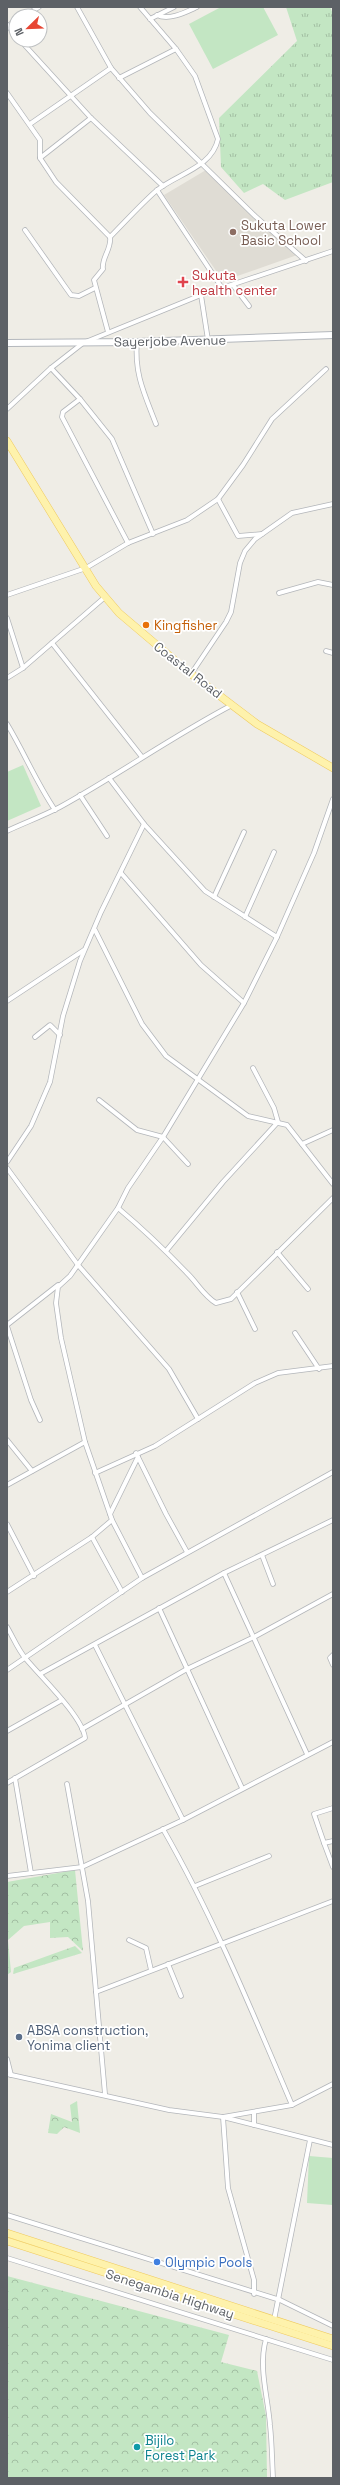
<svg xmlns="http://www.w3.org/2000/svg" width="340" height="2485" font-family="'Space Grotesk',sans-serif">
  <defs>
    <pattern id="forest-crowns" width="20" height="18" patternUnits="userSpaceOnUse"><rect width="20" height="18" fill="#c3e6c3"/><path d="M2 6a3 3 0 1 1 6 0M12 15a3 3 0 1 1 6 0" fill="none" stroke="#a2bea2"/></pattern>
    <pattern id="park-tufts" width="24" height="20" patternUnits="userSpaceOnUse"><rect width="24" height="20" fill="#c3e6c3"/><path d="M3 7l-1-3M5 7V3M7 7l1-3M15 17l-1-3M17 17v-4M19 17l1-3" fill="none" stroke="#a2bea2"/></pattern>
  </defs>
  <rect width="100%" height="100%" fill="#efede6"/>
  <path fill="#dfdcd4" d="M206,170l49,46 45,38 -77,27 -59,-86z"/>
  <g fill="url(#forest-crowns)">
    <path d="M75,1870l8,81 -15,-14 -18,1v-16l-26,4 -16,14 3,32 -4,3v-93z"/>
    <path d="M75,1946l7,7 -69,21 1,-6z"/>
    <path d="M77,2101l3,32 -16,-6 -7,7 -9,-1 3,-19 21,8 -2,-17z"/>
    <path d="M7,2276l222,59 -8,27 36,9 9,45 1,62h-260z"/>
  </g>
  <path fill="url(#park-tufts)" d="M286,7h44l3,7v168l-48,18 -22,-16 -19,9 -23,-26 -2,-49 78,-77z"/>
  <g fill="#c3e6c3">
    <path d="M221,7h42l15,28 -65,34 -24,-45z"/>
    <path d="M23,765l18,41 -34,15v-49z"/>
    <path d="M309,2156l24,2v47l-26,-2z"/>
  </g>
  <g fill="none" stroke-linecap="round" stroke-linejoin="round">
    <defs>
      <g id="street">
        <path d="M77,7l34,61 39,45 105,103 51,45"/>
        <path d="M157,15c12,6 29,-3 40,-8"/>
        <path d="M24,16l15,-9"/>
        <path d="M150,19l24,-12"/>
        <path d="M7,25l9,10"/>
        <path d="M7,27l9,-7"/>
        <path d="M20,40l71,78 72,68"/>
        <path d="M119,78l57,-29"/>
        <path d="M7,93l33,47v18l16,24 54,55c15,-15 30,-32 46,-46 20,-17 56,-23 62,-52l-23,-63 -19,-27 -36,-42"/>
        <path d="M30,124l81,-56"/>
        <path d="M40,158l51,-40"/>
        <path d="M157,190l65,98"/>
        <path d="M25,230l46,65 8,1 16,-8"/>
        <path d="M233,285l16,21"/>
        <path d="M201,295l7,45"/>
        <path d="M108,332l-14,-52 9,-11c-2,-11 9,-20 7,-32"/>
        <path d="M137,342c-3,32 8,53 19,82"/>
        <path d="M51,368l29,31 -17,13 -1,5 66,126"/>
        <path d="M80,399l32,40 41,95"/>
        <path d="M7,409l44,-41 32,-25 118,-48 132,-44"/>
        <path d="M218,499l20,37 24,-2"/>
        <path d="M279,593l39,-11 15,3"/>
        <path d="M7,595l79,-27 42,-25 59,-23 31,-21 25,-34 29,-46 54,-50"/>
        <path d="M7,618l16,50"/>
        <path d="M52,643l90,114"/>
        <path d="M326,651l7,2"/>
        <path d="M191,674l35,-52 5,-10 9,-49 5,-12 10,-12 37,-26 41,-9"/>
        <path d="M7,678l16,-10 82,-71"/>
        <path d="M7,724c17,28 29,58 48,86"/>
        <path d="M109,778l35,46 61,67 72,46"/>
        <path d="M80,795l27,41"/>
        <path d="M7,831c17,-8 36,-15 53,-24 58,-32 113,-71 172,-102"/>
        <path d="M121,873l80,92 43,38"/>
        <path d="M214,897l30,-65"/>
        <path d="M245,917l29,-65"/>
        <path d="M95,930l47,94 24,32 82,60 39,9 46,59"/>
        <path d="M7,1001l77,-51"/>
        <path d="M35,1037l15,-12 10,10"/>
        <path d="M99,1100l38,30 26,7 25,27"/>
        <path d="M302,1144l31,-14"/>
        <path d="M7,1162l24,-36 19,-44 13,-66 17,-55 21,-49 43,-88"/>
        <path d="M7,1168l71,97 91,104 29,50"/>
        <path d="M118,1208c25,21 48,43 70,66 10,10 16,22 28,29l15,-4 102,-101"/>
        <path d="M166,1251l57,-69 55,-60 -4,-14 -21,-40"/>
        <path d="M277,1252l31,37"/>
        <path d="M237,1292l18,37"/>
        <path d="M7,1325l51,-40"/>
        <path d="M7,1326l24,74 9,20"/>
        <path d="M295,1333l24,36"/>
        <path d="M7,1440l25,31"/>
        <path d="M136,1453l30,61 21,38"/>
        <path d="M95,1473l60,-27 100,-63 23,-10 55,-7"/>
        <path d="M7,1485l78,-43"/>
        <path d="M110,1514l28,-57"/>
        <path d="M112,1520l30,58"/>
        <path d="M7,1524l27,52"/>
        <path d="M92,1537l30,55"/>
        <path d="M262,1555l11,29"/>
        <path d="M224,1573l83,181"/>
        <path d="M7,1592l85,-55 20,-17 -27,-78 -24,-104 -5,-35 2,-16 12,-11 48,-68 10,-20 35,-51 81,-134 33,-66 37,-84 19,-54"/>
        <path d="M159,1608l83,180"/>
        <path d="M7,1627c6,10 11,23 19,32 14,17 57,58 59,79l-78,45"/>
        <path d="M95,1645l88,175 150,-78"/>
        <path d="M333,1655l-3,3 3,7"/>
        <path d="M7,1670l135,-92 191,-106"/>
        <path d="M40,1674l184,-101 109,-53"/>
        <path d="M82,1729l105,-60 67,-32 79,-43"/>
        <path d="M7,1731l55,-31"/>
        <path d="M15,1778l16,95"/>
        <path d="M67,1784l21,117 17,193"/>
        <path d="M333,1808l-19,6 10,29 9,-2"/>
        <path d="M163,1829c51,89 89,182 129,276"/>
        <path d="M324,1843l9,24"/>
        <path d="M7,1876l75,-9 101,-47"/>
        <path d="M195,1886l74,-30"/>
        <path d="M129,1940l17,8 5,22"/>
        <path d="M168,1964l13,32"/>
        <path d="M96,1992l237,-91"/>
        <path d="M7,2059l4,16"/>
        <path d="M7,2074l162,36 54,7 110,28"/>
        <path d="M254,2112v13"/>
        <path d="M7,2215l273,85 53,26"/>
        <path d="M7,2258l326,102"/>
        <path d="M254,2294v-14l-26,-92 -5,-71 69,-12 41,-21"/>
        <path d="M274,2320l36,-180"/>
        <path d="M266,2339c-8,28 2,58 4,86 2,18 2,35 3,53"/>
      </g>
      <path id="secondary" d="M7,343l130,-1 196,-7"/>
      <g id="primary">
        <path d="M7,441l89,145 23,27 72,61 66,50 76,44"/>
        <path d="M7,2233l326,106"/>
        <path d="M7,2241l326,105"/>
      </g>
    </defs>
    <use href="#street" stroke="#b3b6ba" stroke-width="5.5"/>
    <use href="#secondary" stroke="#b4b8bd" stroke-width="8"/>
    <use href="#primary" stroke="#efca5e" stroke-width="8"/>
    <use href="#street" stroke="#fff" stroke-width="4"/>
    <use href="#secondary" stroke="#fff" stroke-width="6"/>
    <use href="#primary" stroke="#fef2ac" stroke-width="7"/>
  </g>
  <circle fill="#8d6e63" stroke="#fff" stroke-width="1.5" cx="233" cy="232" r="4"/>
  <path fill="#e0444e" stroke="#fff" stroke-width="1.5" d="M181 276h4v4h4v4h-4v4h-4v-4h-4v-4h4z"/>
  <circle fill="#e8710a" stroke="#fff" stroke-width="1.5" cx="146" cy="625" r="4"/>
  <circle fill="#5c6f8a" stroke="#fff" stroke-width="1.5" cx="19" cy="2037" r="4"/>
  <circle fill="#3f7fe0" stroke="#fff" stroke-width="1.5" cx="157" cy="2262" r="4"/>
  <circle fill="#0f9aa8" stroke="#fff" stroke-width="1.5" cx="137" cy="2447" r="4"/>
  <g text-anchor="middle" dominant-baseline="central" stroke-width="3.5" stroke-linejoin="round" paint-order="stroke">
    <g font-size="13" fill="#785e54" stroke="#fff" text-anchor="start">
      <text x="241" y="225">Sukuta Lower<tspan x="241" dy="15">Basic School</tspan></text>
    </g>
    <g font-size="13" fill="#be3a42" stroke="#fff" text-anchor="start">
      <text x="192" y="275">Sukuta<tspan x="192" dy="15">health center</tspan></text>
    </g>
    <g font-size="13" fill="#5d6166" stroke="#fff">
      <text transform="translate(170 341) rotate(-1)">Sayerjobe Avenue</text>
      <text transform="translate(188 670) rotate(38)">Coastal Road</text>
      <text transform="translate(170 2294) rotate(18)">Senegambia Highway</text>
    </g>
    <g font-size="13" fill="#c56008" stroke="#fff" text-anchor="start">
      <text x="154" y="625">Kingfisher</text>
    </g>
    <g font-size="13" fill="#4e5e75" stroke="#fff" text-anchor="start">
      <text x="27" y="2030">ABSA construction,<tspan x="27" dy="15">Yonima client</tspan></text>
    </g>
    <g font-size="13" fill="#366cbe" stroke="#fff" text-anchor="start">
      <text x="165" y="2262">Olympic Pools</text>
    </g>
    <g font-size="13" fill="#0d838f" stroke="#fff" text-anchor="start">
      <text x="145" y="2440">Bijilo<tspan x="145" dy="15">Forest Park</tspan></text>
    </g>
  </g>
  <rect width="340" height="2485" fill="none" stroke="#5d6166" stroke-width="16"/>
  <g transform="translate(28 28) rotate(247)"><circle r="19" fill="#ffffff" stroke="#bec0c2"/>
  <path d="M0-3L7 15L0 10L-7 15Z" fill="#e74634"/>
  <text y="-6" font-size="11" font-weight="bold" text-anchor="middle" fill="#5d6166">N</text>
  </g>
</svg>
